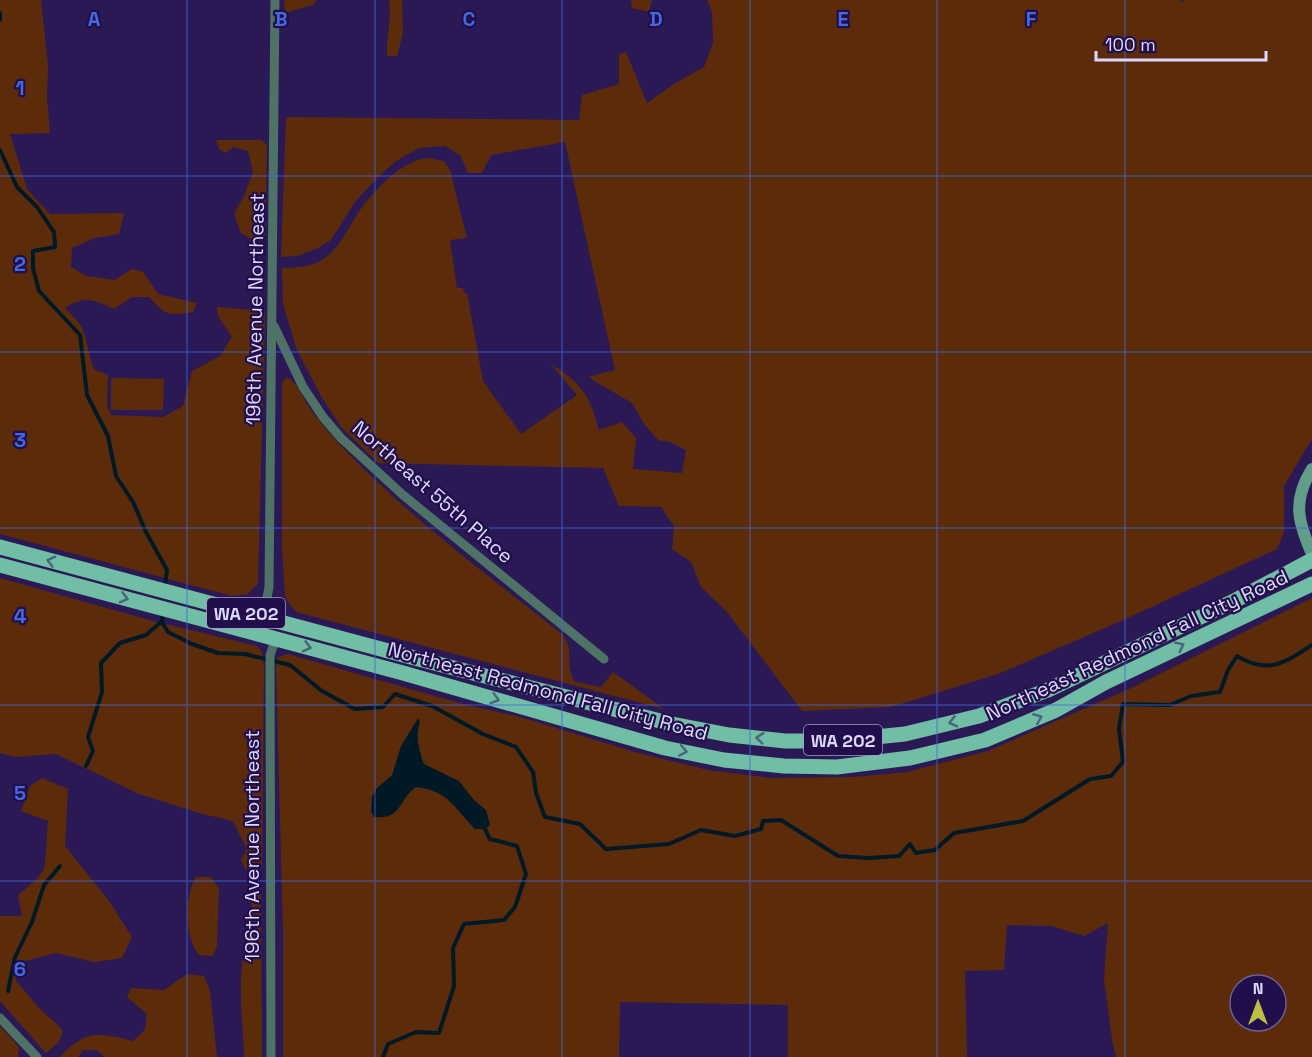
<svg xmlns="http://www.w3.org/2000/svg" width="1312" height="1057" font-family="'Space Grotesk',sans-serif">
  <rect width="100%" height="100%" fill="#2a1955"/>
  <g fill="#5c2c0a" fill-rule="evenodd">
    <path d="M0,0h41l7,66 -1,31 3,36 -40,1 17,55 23,25 74,-1 -5,21 -24,4 -23,10 -1,19 15,9 29,4 17,-11 11,3 15,22 39,9 -4,9c-26,4 -26,4 -44,-15h-17l-18,12c-20,-9 -29,-14 -49,-1 5,6 12,11 16,18 7,14 7,28 13,43l14,6 -1,30 4,10 52,2 20,-11 9,-35 28,-15 12,-19 -14,-21 -1,-9 48,4 -7,272 -10,11 -16,2 -232,-62z"/>
    <path d="M284,0h33l-4,5 -28,8z"/>
    <path d="M389,0h13l1,33 -6,23h-10c-1,-20 5,-36 2,-56z"/>
    <path d="M631,0h21l-3,12 -17,-4z"/>
    <path d="M707,0h474v3l5,-3h126v439l-28,47v46l-7,17 -158,73 -121,52 -107,33 -89,4 -75,-99 -26,-25 -10,-25 -19,-13 2,-23 -13,-19 -42,-1 -16,-38 -225,-5 -37,-36 -20,-31 -24,-46 -14,-46 -1,-36c13,0 28,-1 40,-8 18,-12 25,-30 36,-47 14,-21 45,-55 72,-55 4,1 9,2 14,3l6,9 17,68 -17,2 7,48h6l1,5h3l16,88 38,53 56,-39 -26,-31c32,21 38,30 48,66l23,-8 14,16 -3,31 49,4 4,-23 -16,-8 -12,-2 -14,-16 -12,-21 -44,-26 27,-7 -50,-228 -74,13 -9,18h-14l-8,-18 -15,-9 -26,2 -23,13 -20,18 -21,23 -24,38 -13,8 -21,8 -16,1 5,-140 293,3 3,-25 37,-11v-30l7,-2 21,51 27,-19 30,-17 9,-23 -1,-32z"/>
    <path d="M216,140h46l5,5 -2,94 -9,3 -15,-9 -7,-19 10,-18 9,-24 -5,-21 -14,-4 -9,6 -6,-4z"/>
    <path d="M287,377c12,7 16,22 24,33 15,21 33,39 52,58 62,61 132,113 200,167 13,19 0,27 12,47l26,5 12,-15 51,37 -368,-97 -11,-14 -3,-49v-167z"/>
    <path d="M111,378l53,1 -1,31h-52z"/>
    <path d="M0,578l153,43 104,25 5,6 2,16 -2,196 -2,8 -15,-3 -4,-9 6,-11 -14,-28 -34,-8 -60,-19 -83,-40 -41,3 -15,-4z"/>
    <path d="M1312,598v459h-196l-4,-18 -8,-60 4,-56 -24,13 -33,-10 -44,-1 -3,45 -39,1 2,86h-179v-52l-168,-3 -1,55h-336v-125l-7,-265 2,-10 10,-3 175,50 57,13 115,35 73,18 63,8 83,-1 53,-5 81,-21 141,-62zM1240,985h36v36h-36z"/>
    <path d="M42,778l26,11 -3,57 44,55 23,36 -10,21 -28,4 -38,-9 -39,10 -1,18 23,27 24,22 -4,12 -13,11 -46,-52v-85h22l-4,-21c10,-8 20,-15 26,-27 2,-3 3,-40 4,-47l-27,-10 9,-25z"/>
    <path d="M196,877h15l8,11 -2,58 -4,10 -14,-1c-15,-19 -15,-57 -3,-78z"/>
    <path d="M254,885l7,3 1,169h-18c-1,-33 -6,-66 -1,-99 2,-12 7,-24 8,-36 2,-12 -1,-27 3,-37z"/>
    <path d="M187,974l17,2 6,15 7,66h-112l-9,-7h-13l-5,7h-18c26,-28 39,-24 73,-16l12,-11 2,-16 -20,-17 4,-9 33,2z"/>
    <path d="M0,1026l19,21 -1,10h-18z"/>
  </g>
  <path fill="#001925" d="M418,718l2,4c-5,14 -1,28 4,42l35,17 15,19 12,10 4,15 -5,4h-10c-21,-21 -26,-38 -59,-42 -18,13 -14,33 -42,30l-3,-6 1,-14 5,-9 15,-13 9,-29z"/>
  <g fill="none" stroke-linecap="round" stroke-linejoin="round">
    <g stroke="#001925" stroke-width="4">
      <path d="M0,13v7"/>
      <path d="M0,150l17,37 20,20 17,25 1,15 -22,4v17l6,23 41,44 7,60 21,41 8,40 17,26 13,30 21,38 -2,16"/>
      <path d="M163,611l-1,11 6,10 24,12 26,9 27,1 45,11 32,26 33,18 28,-2 12,-13 37,12 51,28 33,13 17,25 3,21 9,24 35,7 26,25 63,-5 32,-14 34,6 26,-7 2,-8 18,-1 57,36 31,2 30,-2 11,-12 6,9 19,-3 19,-17 69,-12 67,-42 21,-3 12,-14 -4,-34 4,-24 47,1 21,-9 29,-4 8,-22 9,-14c32,19 47,7 75,-11"/>
      <path d="M86,766l7,-15 -5,-14 14,-45 -1,-29 19,-20 26,-8 15,-13"/>
      <path d="M8,991l7,-34 17,-35 12,-37 16,-19"/>
      <path d="M383,1057l5,-13 28,-12 23,1 15,-47 -1,-38 11,-24 40,-4 11,-13 11,-33 -9,-28 -27,-7 -5,-10"/>
    </g>
    <g stroke="#4e7366" stroke-width="9">
      <path d="M274,326l29,61 20,30 18,21 62,57 201,164"/>
      <path d="M257,615l10,-17 2,-11 6,-587"/>
      <path d="M0,1018l37,39"/>
      <path d="M271,1057l-1,-401 3,-10 6,-7"/>
    </g>
    <path stroke="#629d8a" stroke-width="12" d="M1312,469c-20,32 -14,53 0,85"/>
    <g stroke="#70bea5" stroke-width="15">
      <path d="M0,547l407,109 265,68 57,11 56,6h51l69,-7 74,-18 69,-26 188,-90 76,-40"/>
      <path d="M0,565l403,108 262,75 59,12 60,6 53,1 73,-9 75,-18 71,-30 50,-28 206,-98"/>
    </g>
  </g>
  <defs><path id="oneway-chevron" d="M-2-3.5L2.5 0L-2 3.5" fill="none" stroke-width="1.6" stroke-linecap="round" stroke-linejoin="round" transform="scale(1.5)"/></defs>
  <g stroke="#486678">
    <use href="#oneway-chevron" transform="translate(51 561) rotate(-165)"/>
    <use href="#oneway-chevron" transform="translate(124 598) rotate(15)"/>
    <use href="#oneway-chevron" transform="translate(1180 646) rotate(-26)"/>
    <use href="#oneway-chevron" transform="translate(307 647) rotate(15)"/>
    <use href="#oneway-chevron" transform="translate(495 699) rotate(16)"/>
    <use href="#oneway-chevron" transform="translate(1038 718) rotate(-22)"/>
    <use href="#oneway-chevron" transform="translate(953 722) rotate(166)"/>
    <use href="#oneway-chevron" transform="translate(760 738) rotate(-174)"/>
    <use href="#oneway-chevron" transform="translate(683 751) rotate(11)"/>
  </g>
  <path fill="none" stroke="#436ae0" stroke-width="1.5" stroke-opacity="0.55" d="M187,0v1057M375,0v1057M562,0v1057M750,0v1057M937,0v1057M1125,0v1057M0,176h1312M0,352h1312M0,528h1312M0,705h1312M0,881h1312"/>
  <g text-anchor="middle" dominant-baseline="central" stroke-width="4.5" stroke-linejoin="round" paint-order="stroke">
    <g fill="#210e4a" stroke="#a59bc8" stroke-width="1.5">
      <rect x="207" y="598" width="78" height="30" rx="4.5"/>
      <rect x="804" y="725" width="78" height="30" rx="4.5"/>
    </g>
    <g font-size="18" font-weight="bold" fill="#ddd8fe">
      <text x="246" y="613">WA 202</text>
      <text x="843" y="740">WA 202</text>
    </g>
    <g font-size="20" fill="#ddd8fe" stroke="#210e4a">
      <text transform="translate(255 309) rotate(-89)">196th Avenue Northeast</text>
      <text transform="translate(433 492) rotate(41)">Northeast 55th Place</text>
      <text transform="translate(1137 645) rotate(-25)">Northeast Redmond Fall City Road</text>
      <text transform="translate(548 691) rotate(15)">Northeast Redmond Fall City Road</text>
      <text transform="translate(252 846) rotate(-90)">196th Avenue Northeast</text>
    </g>
  </g>
  <g font-size="20" text-anchor="middle" font-weight="bold" fill="#436ae0" stroke="#210e4a" stroke-width="4.5" stroke-linejoin="round" paint-order="stroke">
    <text x="94" y="26">A</text>
    <text x="281" y="26">B</text>
    <text x="469" y="26">C</text>
    <text x="656" y="26">D</text>
    <text x="843" y="26">E</text>
    <text x="1031" y="26">F</text>
    <text x="20" y="95">1</text>
    <text x="20" y="271">2</text>
    <text x="20" y="447">3</text>
    <text x="20" y="623">4</text>
    <text x="20" y="800">5</text>
    <text x="20" y="976">6</text>
  </g>
  <g transform="translate(1258 1003)"><circle r="28" fill="#210e4a" stroke="#6c5f92" stroke-width="1.5"/>
  <path d="M0-4.5L10 22L0 15L-10 22Z" fill="#bcbf44"/>
  <text y="-9" font-size="16" font-weight="bold" text-anchor="middle" fill="#ddd8fe">N</text>
  </g>
  <path d="M1096 51v9h170v-9" fill="none" stroke="#ddd8fe" stroke-width="3"/>
  <text x="1105" y="51" font-size="18" fill="#ddd8fe" stroke="#210e4a" stroke-width="4.5" paint-order="stroke">100 m</text>
</svg>
